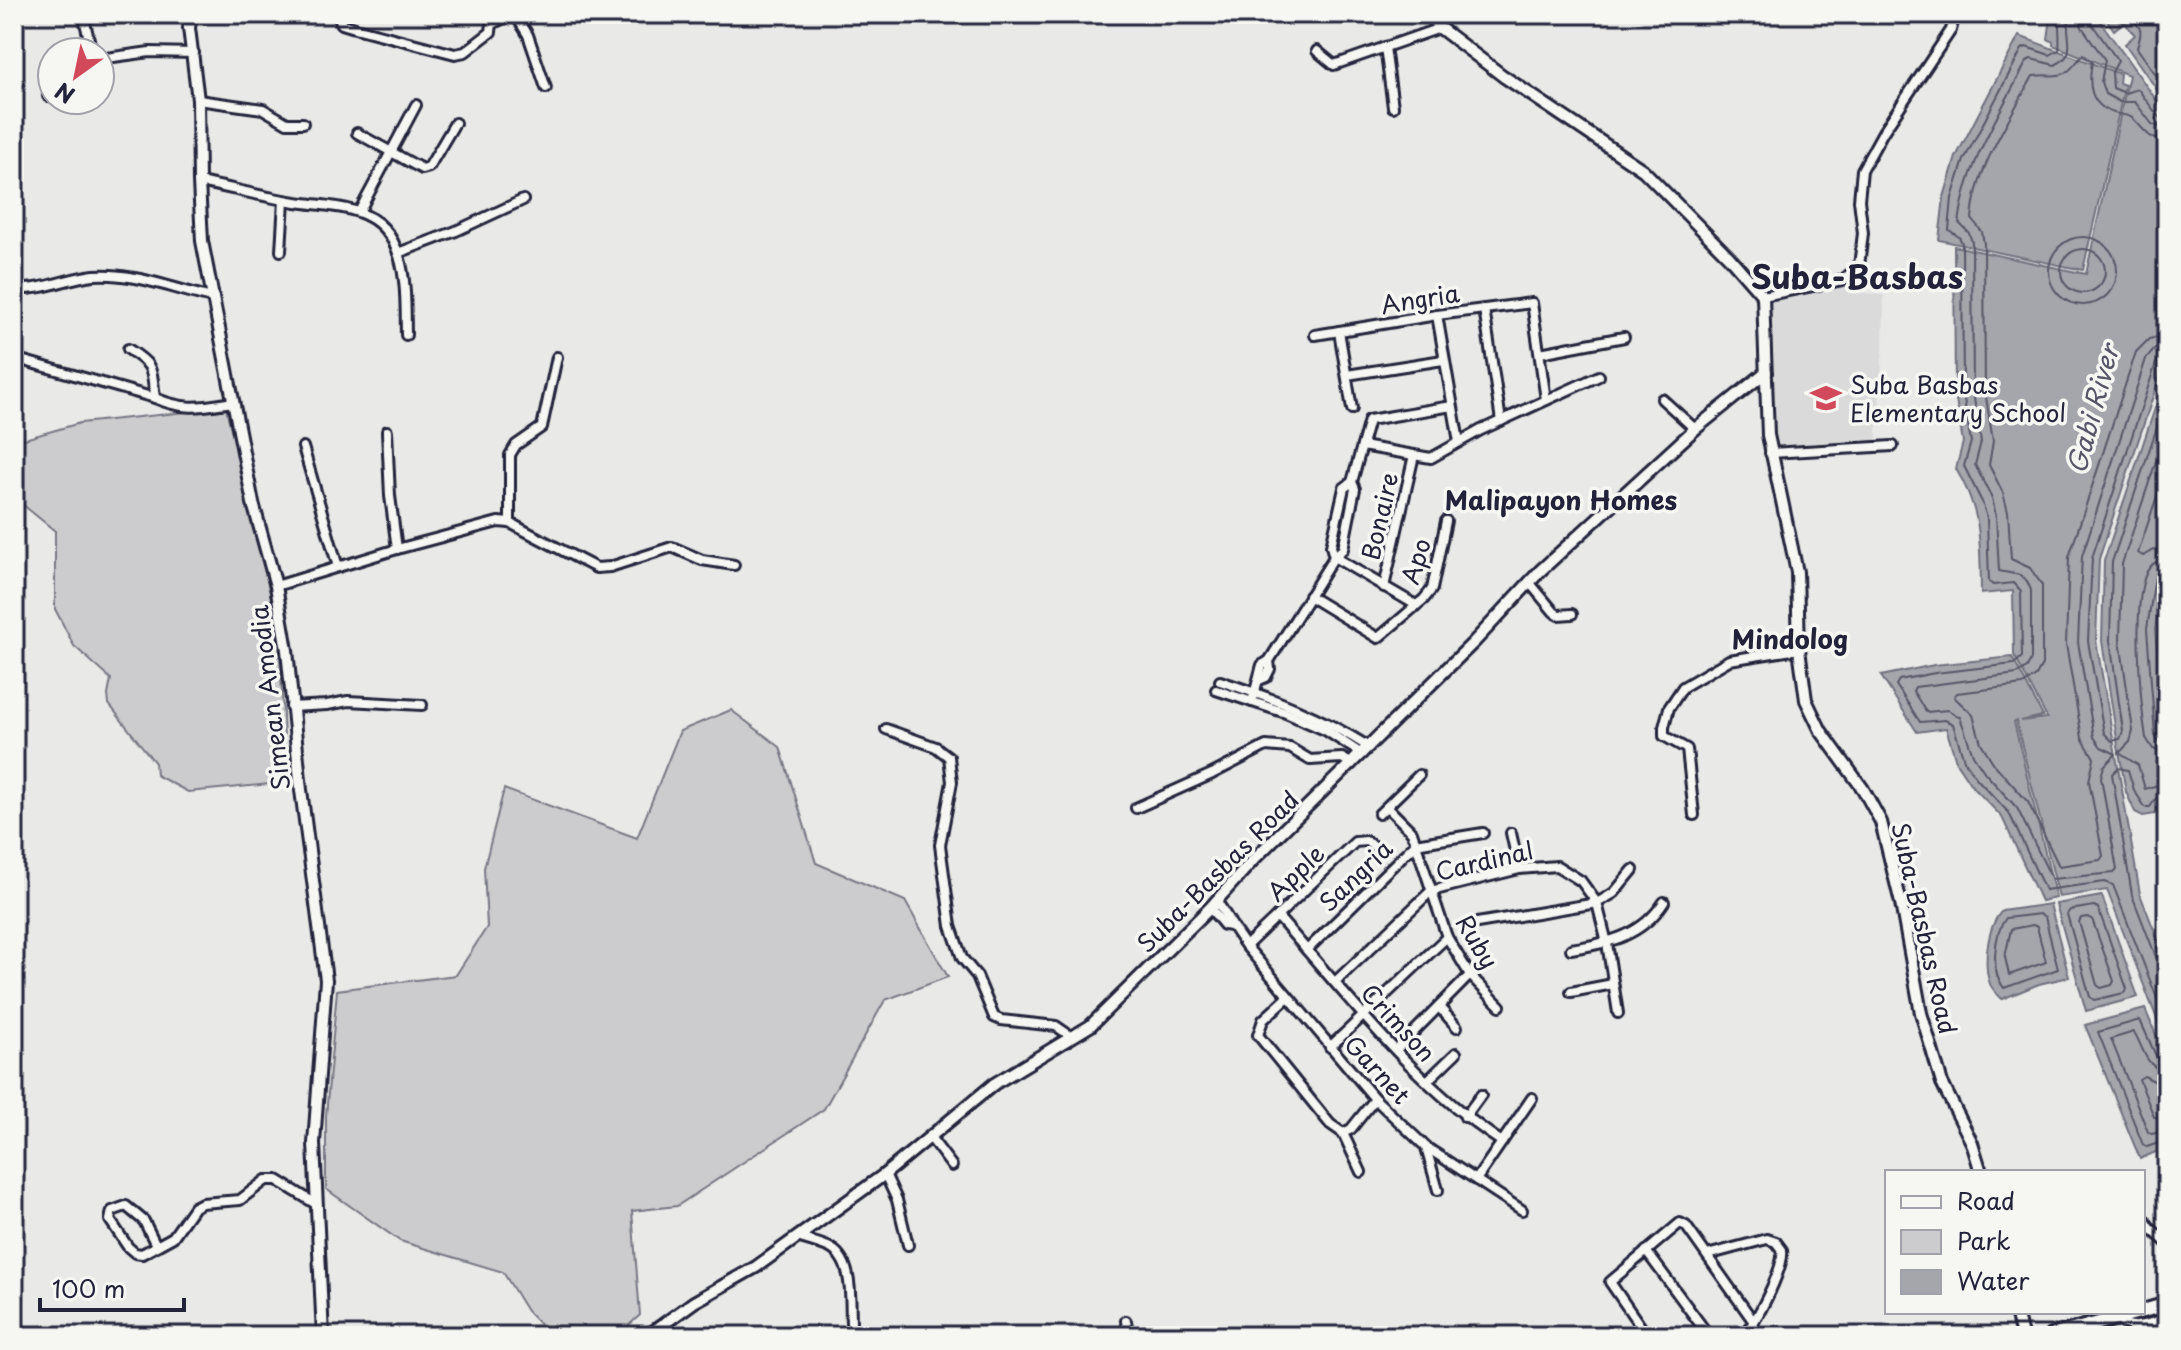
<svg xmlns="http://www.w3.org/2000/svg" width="2181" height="1350" font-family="'Playpen Sans',sans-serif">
  <rect width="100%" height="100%" fill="#e9e9e7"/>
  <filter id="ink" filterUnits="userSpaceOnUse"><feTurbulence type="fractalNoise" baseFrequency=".0125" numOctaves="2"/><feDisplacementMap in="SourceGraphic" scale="16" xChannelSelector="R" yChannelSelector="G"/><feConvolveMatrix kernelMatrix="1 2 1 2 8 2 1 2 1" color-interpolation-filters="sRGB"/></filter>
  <g filter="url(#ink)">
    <path fill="#dadada" d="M1859,284l5,9 20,2 -1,56 -7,94 -103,5 -4,-154z"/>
    <g fill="#ccccce" stroke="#777784" stroke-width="2">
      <path d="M226,408l53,222 6,128 5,24 -102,10 -32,-17 -1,-12 -46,-59 -1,-9 3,-16 -37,-33 -19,-37v-78l-33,-27 -8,2v-64l66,-19z"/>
      <path d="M731,710l49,37 36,116 89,38 43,76 -63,23 -61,109 -147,97 -45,5 8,104 -23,21h-66l-24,-25 -24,-39 -103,-31 -74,-52v-73l11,-126 119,-15 31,-48 -3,-59 20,-79 133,49 43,-107z"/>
    </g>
    <g fill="#a5a5ac" stroke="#71717f" stroke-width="2">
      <path d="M2038,14h57l72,101v239l-68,205 -3,81 44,254 27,69v82l-60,-155 -48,7 -43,-176 -2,1 42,176 -15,3 -39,-84 -31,-32 -14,-21 -11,-36 -29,4 -36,-56 53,-11 78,-8 31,59 -23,5 27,-3 -33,-63 -1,-64 -32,3c-1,-50 2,-81 -25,-125l7,-27 -8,-48 -1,-148 132,28 43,-199 -76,-30v-3l-5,-3 3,-21z"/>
      <path d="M2103,14h64v90l-42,-60 10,-9 -11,-13 -10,8z"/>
      <path d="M2019,36l101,38 -1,9 6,2 -42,185 -144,-30 5,-43 12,-40z"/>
      <path d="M2167,372v192l-12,65 4,41v30l8,65 -1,25 -4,15 -7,9 -12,2 -8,-4 -9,-20 -8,-46 -16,-105 2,-80z"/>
      <path d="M2102,896l36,101 -52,14 -30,-107z"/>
      <path d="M2050,904l19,73 -30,7 -37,15c-4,-4 -10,-10 -12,-15 -7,-19 -3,-58 12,-73z"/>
      <path d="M2145,1009l22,52v86l-27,12 -55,-134z"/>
    </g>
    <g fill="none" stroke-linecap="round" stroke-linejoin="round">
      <g stroke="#565668" stroke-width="2">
        <path d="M2058,14c1,5 2,32 1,36l-9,5 -24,-8 -4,2 -58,111 -12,38 -3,32 10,7 3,6 1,150 8,49 -7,24 18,36 5,16 2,64 4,3 21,-2 7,8 1,66 -8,7 -79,9 -36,7 -3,5 24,37 25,-2 8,4 11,36 13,19 32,34 36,77 60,-8 8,3 54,139"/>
        <path d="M2069,14c0,5 -1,10 -1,15 1,16 6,27 -13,36l-24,-6 -4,2c-27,52 -61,103 -68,162l10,10 3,9 1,150 8,50 -6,23 17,33 4,18 3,55 21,4 7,6 4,9v69l-4,9 -10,6 -102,13 -2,4 13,21 22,-2 12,7 13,38 12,18 32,35 35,71 62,-6 3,-3 -16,-93 3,-11 12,-12 -15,-7 -7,-10 -16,-95 4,-86 64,-197 9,-10 12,-2"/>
        <path d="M2079,14l3,13 23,33 -4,22 4,12 15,8h15l17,22 15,5"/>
        <path d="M2089,14l1,7 28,40 -6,11 1,16 12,5 13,-4 20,27 9,3"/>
        <path d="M2113,14l3,2h12c16,13 14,15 9,32l30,42"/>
        <path d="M2167,141c-20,-1 -22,-12 -35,-23 -5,-4 -12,-3 -18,-5 -25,-8 -26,-29 -22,-51l-9,-8c-21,29 -21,19 -50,22 -23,43 -58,93 -61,143l10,13 2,12 1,147 8,50 -4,24 14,28 5,19 3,47 19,9 12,17v80l-6,11 -13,9 -66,8 -3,4 19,18 8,28 13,21 34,38 31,64 41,-6 3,-4 -14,-75 5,-23 -12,-20 -16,-94 3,-87 67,-205 13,-13 18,-4"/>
        <circle cx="2083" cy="271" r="34"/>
        <circle cx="2083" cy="271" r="22"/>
        <path d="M2167,357l-7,1 -4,5 -64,195 -4,83 16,92 8,8 8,-2 3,-8 -13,-91 2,-78 55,-165"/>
        <path d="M2167,428l-45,136 -2,76 13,91 -3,11 -11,11 19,12 7,24 22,-7"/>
        <path d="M2167,466l-29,87 5,3 13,-7 11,-1"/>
        <path d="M2167,560c-7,0 -12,1 -17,7 -20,22 -9,140 -4,171l7,11 14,4"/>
        <path d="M2167,570l-7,2 -5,5 -8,52 8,106 4,6 8,2"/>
        <path d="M2167,792l-8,2 -9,13h-5l-11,-17 -6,-20 -10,-2 -6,6 20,121 24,62 11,5"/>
        <path d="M2094,906l4,2 29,81 -3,4 -30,7 -4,-3 -23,-83 3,-4z"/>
        <path d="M2040,914l5,3 13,52 -54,19c-14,-15 -10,-55 2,-70z"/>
        <path d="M2088,917l4,2 22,62 -2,4 -11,3 -4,-3 -18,-63 2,-4z"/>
        <path d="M2033,925l4,2 9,35 -37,13 -4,-18 6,-28z"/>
        <path d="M2167,1061l-11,-5 -16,-36 -42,12 45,113 4,2 20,-7"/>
        <path d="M2167,1071c-22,-2 -23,-23 -33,-39l-23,7 37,93 4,2 15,-4"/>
        <path d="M2167,1083l-13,-2 -10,-5 -5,3 15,38 13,1"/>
      </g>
      <defs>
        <g id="minor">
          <path d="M337,14l5,10 13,4 100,26 10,-2 26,-20 2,-18"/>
          <path d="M515,14l13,21 18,53"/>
          <path d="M84,18l7,30 4,4"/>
          <path d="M494,23l18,-9"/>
          <path d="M1385,47l8,60"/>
          <path d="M1317,51l17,14 106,-37"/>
          <path d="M100,55l6,3 44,-6 44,1"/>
          <path d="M100,80l6,-22"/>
          <path d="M48,96l4,-1"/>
          <path d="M198,100l65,9 24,14h16"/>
          <path d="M357,133l65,36 7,-2 26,-44"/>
          <path d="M199,182c32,6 64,15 97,20 20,3 43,3 62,10 52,17 47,80 48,123"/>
          <path d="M359,212l57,-107"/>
          <path d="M281,251l3,-51"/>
          <path d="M398,253l58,-22 67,-31"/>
          <path d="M14,289c29,2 52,-11 80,-14 39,-3 80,14 118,23"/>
          <path d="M1763,296l80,-16 16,-14 4,-33 -4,-33 3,-30 21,-38 68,-102 4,-16"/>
          <path d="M1484,309l17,112"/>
          <path d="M1437,315l22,127"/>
          <path d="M1339,331l13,78"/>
          <path d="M1315,335l122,-20 95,-12 14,97"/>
          <path d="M128,349c27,17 23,19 27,49"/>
          <path d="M1540,353l84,-16"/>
          <path d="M14,358l141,40c30,13 46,9 78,4"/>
          <path d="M1347,375l96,-15"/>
          <path d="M1662,399l33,30"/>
          <path d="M387,431l3,65 7,53"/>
          <path d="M1362,446l69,12 50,-28 118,-54"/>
          <path d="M303,447l35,120"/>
          <path d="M1770,453l123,-7"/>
          <path d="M510,523v-68l6,-10 26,-18 15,-70"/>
          <path d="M1334,557l82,48"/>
          <path d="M1334,557l-3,-11 13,-58 8,-6"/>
          <path d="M1529,582l25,30 4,3 14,-1"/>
          <path d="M276,586l121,-37 101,-27 12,1 86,45 14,-1 62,-20 30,13 32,5"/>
          <path d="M1384,587l30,-132"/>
          <path d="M1309,596l69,42 46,-39 8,-10 14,-68"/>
          <path d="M1259,680l7,-3 4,-8 -1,-8"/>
          <path d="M1220,681c55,18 100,35 149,66"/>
          <path d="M1216,690l70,23 39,17 37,24"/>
          <path d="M1252,702l10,-37 7,-4 65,-104 9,-8 12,-60 -3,-7 17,-62 83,-14"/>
          <path d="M291,707l36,-2 21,-4 74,4"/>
          <path d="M886,729l50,18 13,10 3,25 -12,63 11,81 11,32 15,18 17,41 7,3 55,6 16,11"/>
          <path d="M1387,807l25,25 35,105 23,38 30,31"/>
          <path d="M1136,808l76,-34 54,-28 24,2 20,12 32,-2 10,6"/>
          <path d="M1379,814l40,-39"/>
          <path d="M1694,815l-7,-66 -23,-13v-9l5,-19 14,-21 46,-27 70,-11"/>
          <path d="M1511,833l8,36"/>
          <path d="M1216,900c11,16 18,31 30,46l129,153 51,48 96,63"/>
          <path d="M1210,908l14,17 7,1"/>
          <path d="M1278,917c70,79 135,166 224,225"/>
          <path d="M1477,923l120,-20 17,-10 19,-23"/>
          <path d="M1246,946l109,-104 11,-1 9,6"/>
          <path d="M1571,949c38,-6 71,-13 93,-47"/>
          <path d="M1307,950l108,-106 68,-11"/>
          <path d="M1335,982l96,-91 88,-22 38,-3 24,15 16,22 10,40 11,70"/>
          <path d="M1571,992l42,-8"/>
          <path d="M1287,998l-24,22 -5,15 72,89 13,9 18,39"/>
          <path d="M1439,1007l18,20"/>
          <path d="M1330,1047l117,-110"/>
          <path d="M1396,1050l74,-75"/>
          <path d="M1427,1081l29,-28"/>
          <path d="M1465,1117l16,-22"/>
          <path d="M1343,1133l8,-4 24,-30"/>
          <path d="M930,1137l22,29"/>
          <path d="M1426,1148l12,42"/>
          <path d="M885,1174l12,26 11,45"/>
          <path d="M1476,1180l56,-82"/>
          <path d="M2143,1217l7,11 17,15"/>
          <path d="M797,1237c10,3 21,6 31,10 26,11 22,52 23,76"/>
          <path d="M156,1245l-12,-24 -18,-15 -14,5 -2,9 18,27 7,6 7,1 31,-17 21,-30 8,-4 38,-3 26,-20h11l39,24"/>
          <path d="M1646,1251l63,85"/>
          <path d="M1707,1255l60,-16 9,3 6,8c3,17 -26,73 -39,86"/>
          <path d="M2118,1319c14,14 32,4 49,-1"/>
          <path d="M1126,1321l3,15"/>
          <path d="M379,1336h9"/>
          <path d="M1647,1336l-37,-54 70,-59 6,3 68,96"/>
        </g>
        <g id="tertiary">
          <path d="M191,14l-2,14 9,72 1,82 3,59 51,262 23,83 11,64 14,140 25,190 -12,163 9,193"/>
          <path d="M1428,14l12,14 63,48 140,94 86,87 34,39 5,139 29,137 2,77 7,51 15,31 42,58 18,33 20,81 20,110 21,70 30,60 9,29"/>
          <path d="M2016,1312l6,24"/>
          <path d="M647,1336l47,-34 62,-35 129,-93 109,-90 96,-58 120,-118 45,-50 219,-216 66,-71 155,-142 71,-57"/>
        </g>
        <g id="primary">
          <path d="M2143,1311l24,-7"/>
          <path d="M2051,1336l88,-24"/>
        </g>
      </defs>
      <use href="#minor" stroke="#22223b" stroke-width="14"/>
      <use href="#tertiary" stroke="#22223b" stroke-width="16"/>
      <use href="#primary" stroke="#22223b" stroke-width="18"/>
      <use href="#minor" stroke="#f6f6f2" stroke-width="8"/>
      <use href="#tertiary" stroke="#f6f6f2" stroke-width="10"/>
      <use href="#primary" stroke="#f6f6f2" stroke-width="12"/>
    </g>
  </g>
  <defs>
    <symbol id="school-bare" viewBox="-9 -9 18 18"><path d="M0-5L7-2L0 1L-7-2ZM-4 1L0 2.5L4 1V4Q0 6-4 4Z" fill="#d1495b" stroke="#f6f6f2" stroke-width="2.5" paint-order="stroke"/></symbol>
  </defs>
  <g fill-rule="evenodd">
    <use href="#school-bare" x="1804" y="376" width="44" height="44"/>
  </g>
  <g text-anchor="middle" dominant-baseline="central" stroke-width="7" stroke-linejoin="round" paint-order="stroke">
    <g font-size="24" fill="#22223b" stroke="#f6f6f2">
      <text transform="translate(1420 298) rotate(-9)">Angria</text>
      <text transform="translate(1379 516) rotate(-77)">Bonaire</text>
      <text transform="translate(1415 561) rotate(-73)">Apo</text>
      <text transform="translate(269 698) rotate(-97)">Simean Amodia</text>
      <text transform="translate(1484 860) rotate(-13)">Cardinal</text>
      <text transform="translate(1217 871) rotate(-45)">Suba-Basbas Road</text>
      <text transform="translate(1295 872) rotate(-44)">Apple</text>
      <text transform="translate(1355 875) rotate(-44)">Sangria</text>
      <text transform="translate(1925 928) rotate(77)">Suba-Basbas Road</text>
      <text transform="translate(1478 941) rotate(59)">Ruby</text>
      <text transform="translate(1399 1022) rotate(47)">Crimson</text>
      <text transform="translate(1378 1069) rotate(47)">Garnet</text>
    </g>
    <g font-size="24" fill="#22223b" stroke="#f6f6f2" text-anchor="start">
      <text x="1850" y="384">Suba Basbas<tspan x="1850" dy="28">Elementary School</tspan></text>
    </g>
    <g font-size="26" font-style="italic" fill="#565668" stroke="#f6f6f2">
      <text transform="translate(2092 409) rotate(-75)">Gabi River</text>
    </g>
    <g font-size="26" font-weight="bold" fill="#22223b" stroke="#f6f6f2">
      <text x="1561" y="499">Malipayon Homes</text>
      <text x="1790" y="638">Mindolog</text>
    </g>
    <g font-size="32" font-weight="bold" fill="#22223b" stroke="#f6f6f2">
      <text x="1857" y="276">Suba-Basbas</text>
    </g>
  </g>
  <rect width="2181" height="1350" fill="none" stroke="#f6f6f2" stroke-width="48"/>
  <rect x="24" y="24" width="2133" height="1302" fill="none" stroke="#22223b" stroke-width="3" filter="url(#ink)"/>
  <rect x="1885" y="1170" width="260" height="144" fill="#f6f6f2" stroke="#a1a1a9" stroke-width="2"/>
  <rect x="1901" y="1196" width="40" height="12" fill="#f6f6f2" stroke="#a1a1a9" stroke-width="2"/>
  <text x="1957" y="1210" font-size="24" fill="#22223b">Road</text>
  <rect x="1901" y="1230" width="40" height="24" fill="#ccccce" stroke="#a1a1a9" stroke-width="2"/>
  <text x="1957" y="1250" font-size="24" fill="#22223b">Park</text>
  <rect x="1901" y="1270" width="40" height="24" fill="#a5a5ac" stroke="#a1a1a9" stroke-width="2"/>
  <text x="1957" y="1290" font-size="24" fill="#22223b">Water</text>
  <g transform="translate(76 76) rotate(213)"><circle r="38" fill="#f6f6f2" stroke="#a1a1a9" stroke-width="2"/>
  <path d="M0-6L14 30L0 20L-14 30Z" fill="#d1495b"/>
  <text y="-12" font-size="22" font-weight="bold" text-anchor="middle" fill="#22223b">N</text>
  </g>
  <path d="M40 1298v12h144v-12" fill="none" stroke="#22223b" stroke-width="4"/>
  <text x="52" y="1298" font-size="24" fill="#22223b" stroke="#f6f6f2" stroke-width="6" paint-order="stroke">100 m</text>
</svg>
